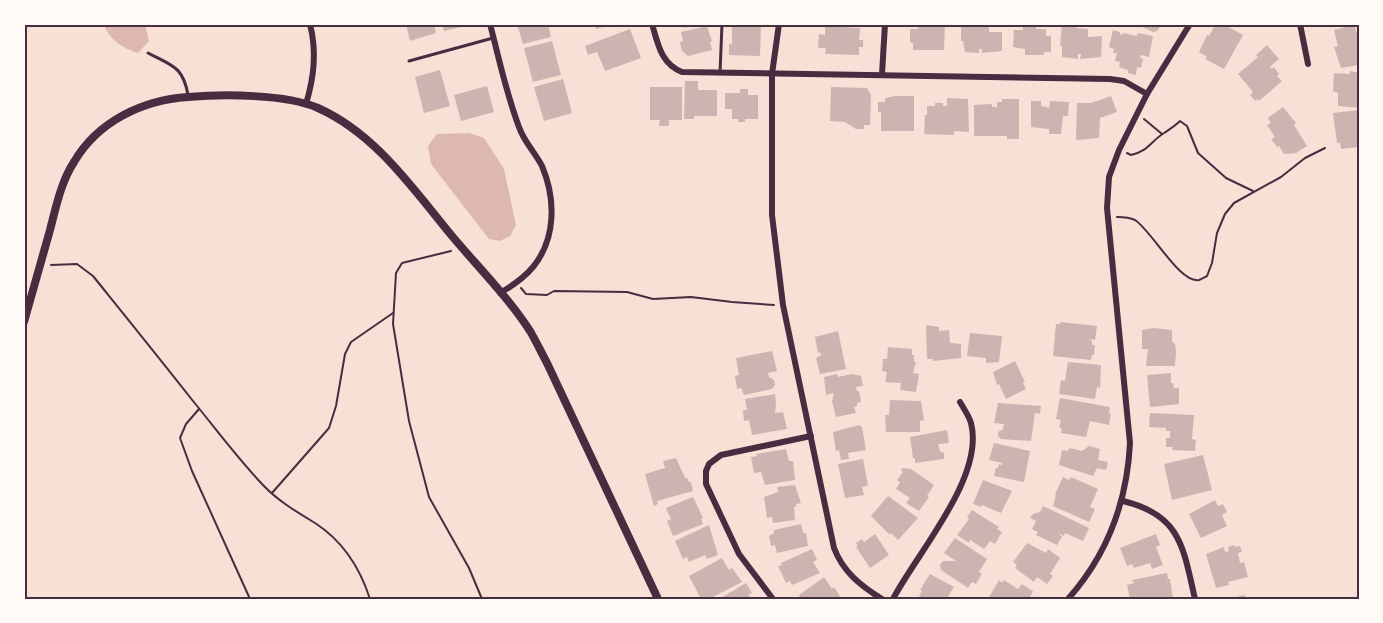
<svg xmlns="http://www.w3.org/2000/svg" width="1383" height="623" font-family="'Noto Sans',sans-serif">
  <rect width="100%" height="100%" fill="#f7e1d7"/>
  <g fill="#dcb8b0">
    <path d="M104,24h41l4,17 -11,12c-14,-4 -30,-14 -34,-29z"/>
    <path d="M469,133l15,5 20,31 12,56 -6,11 -10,5 -11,-2 -58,-75 -3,-18 9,-12z"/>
  </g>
  <g fill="#ccb4b1">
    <path d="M406,24h28l2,9 -26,8z"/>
    <path d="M442,24h28v1l-26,6z"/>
    <path d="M517,24h31l3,13 -28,7z"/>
    <path d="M594,24h16v1l-14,4z"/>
    <path d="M683,24h15v1l-14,3z"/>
    <path d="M761,24l-1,32 -31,-1v-11h3v-19z"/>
    <path d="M918,24h27l-1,26h-31v-7l-3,-1v-13h8z"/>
    <path d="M961,24h28v8h13v19l-20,2v-4h-3v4l-14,-1 -2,-11h-2z"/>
    <path d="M1023,24h14l-1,5h10v7h5v16h-7v3h-19v-6l-12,-2 1,-17h9z"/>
    <path d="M1062,24h13l2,4 11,1v8l14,-1 -1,21 -21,2 1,-5h-3v5l-16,-2v-11h-2z"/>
    <path d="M1136,24h23l1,3 -3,4 -4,1z"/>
    <path d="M1216,24h7l20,11 -19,34 -19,-10 2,-2 -8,-5 8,-17 2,1z"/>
    <path d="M1355,25l1,7 3,-1v34l-18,3 -7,-21 4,-1 -4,-16z"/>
    <path d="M707,26l5,15 -2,1 2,8 -24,6 -6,-5 -2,-9 3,-1 -2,-9z"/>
    <path d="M825,26l35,2 -1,12h4v7h-4v8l-34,-1 1,-6h-8l1,-14 6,1z"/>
    <path d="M630,29l11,29 -36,13 -8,-19 -9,3 -3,-9z"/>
    <path d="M1113,30l7,2v2l3,1v-2l14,3 1,-3 15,3 -4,21 -8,-2 -1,3 3,1 -2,9 -4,-1 -1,8 -8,-2v-3l-9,-3 1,-5 -5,-1 2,-8h-4l1,-4 -5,-2z"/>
    <path d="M552,41l9,34 -28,7 -9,-34z"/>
    <path d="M1267,45l12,14 -9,8 1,2 3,-2 5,7 -2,2 5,5 -23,20 -1,-2 -3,2 -5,-6 3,-3 -15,-18 20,-17 -2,-2z"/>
    <path d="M440,70l10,36 -26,7 -9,-36z"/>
    <path d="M1350,71l9,2v35l-21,-2v-13l-5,-2 1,-18 16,1z"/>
    <path d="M563,79l9,34 -28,8 -10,-34z"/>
    <path d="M685,81h13v9h19v26h-23v3h-10z"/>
    <path d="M487,86l7,26 -33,9 -7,-26z"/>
    <path d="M650,87h32v33h-13v6h-10l1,-6h-10z"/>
    <path d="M831,87l36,1 4,7 -1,30h-6v4h-8l-11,-7 -15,-1z"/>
    <path d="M740,89h8v6h10v24h-13v3h-7v-3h-6v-10h-7v-16h15z"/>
    <path d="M895,96h19v35h-33v-19h-3v-10h7v-4z"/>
    <path d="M1111,96l6,16 -17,6 -1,20 -23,2 1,-37h14z"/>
    <path d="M947,98l21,1 1,33 -15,-1v4l-30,-1 1,-19h2v-9h8v-3h8v3h4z"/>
    <path d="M1002,99h17v40h-12v-3h-33v-31l18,-1v3h5v-5h5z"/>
    <path d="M1031,101h10v5l5,1 3,1 1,-7 19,1 -1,14h-5l-2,18h-12v-5l-18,-2z"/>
    <path d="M1283,107l13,16 -2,2 13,21 -11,7 -12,1 -5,-8 -2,1 -6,-8 4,-2 -8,-12 4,-2 -3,-5z"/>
    <path d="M1359,110v37l-18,2 -1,-6h-3l-4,-30z"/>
    <path d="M1060,322l37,4 -2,14 -7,-1 4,2v4h3l-1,10h-2l-1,5 -38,-4 3,-32h4z"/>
    <path d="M926,325l13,2v4l10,-1 1,13 11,1v14l-28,3v-2h-6z"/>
    <path d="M1154,328l18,2v11l3,3 1,8 -1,14h-29l2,-17h-6v-19z"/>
    <path d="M838,331l8,38 -26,5 -4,-16 5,-3 -1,-3 -2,1 -3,-16z"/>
    <path d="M970,333l32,3 -3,26 -13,1v-5l-19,-2z"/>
    <path d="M888,347l24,2v6h2v7h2l-3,11 6,1 -3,18 -16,-2 1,-7 -16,-1 2,-10 -5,-1 1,-12h4z"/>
    <path d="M772,351l5,20 -9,2 1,4 5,3 1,5 -3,4 -28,6 -3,-7 -4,1 -2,-13 4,-1 -3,-17z"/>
    <path d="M1015,361l10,21 -2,1 3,6 -20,10 -7,-15 -2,1 -4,-13z"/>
    <path d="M1068,362l33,3 -1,23 -3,-1 -2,12 -36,-5 2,-14 4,1z"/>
    <path d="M1171,373v10h2l1,5h5v16l-29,3 -3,-32z"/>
    <path d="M837,374l1,3 14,-3 9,2 2,10 -7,1 1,4h2l2,11 -4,1v3l-3,1 2,6 -20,4 -4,-16 2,-8 -8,2 -2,-18z"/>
    <path d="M775,394l1,10 -1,9 8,-1 4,17 -35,6 -3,-15 -5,1 -1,-11h4l-2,-11z"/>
    <path d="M1060,398l50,9 -1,6 2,1 -2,11 -19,-4 -4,16 -25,-4 1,-5h-3l2,-8 -5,-1z"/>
    <path d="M890,400l31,1 3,19 -4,1v11h-34l-1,-17h4z"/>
    <path d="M998,403l43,3 -1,8 -5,-1 -4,28 -30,-2 -3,-3v-4l5,-3 1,-5 -10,-1z"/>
    <path d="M1150,413l44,2 -2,24 4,1 -1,11 -23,-1 1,-3h-7v-9h4v-7h-4v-3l-17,-1z"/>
    <path d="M859,425l3,2 4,23 -18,3 1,6 -8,1 -2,-10 -3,1 -3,-19z"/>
    <path d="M947,430l2,13 -11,1 2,7 4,2v6l-29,4v-5h-2l-3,-21z"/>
    <path d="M994,443l36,8 -6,31 -30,-6 2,-8h2l1,-4 3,1v-2l-13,-3z"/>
    <path d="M1089,446l11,3 -2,11 10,2 -2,8 -9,-2 -4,8 -34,-11 3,-15 6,1 1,-3 13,3z"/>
    <path d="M786,449l3,12h4l2,19 -30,5 -4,-13 -7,1 -3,-16 6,-1 -1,-2z"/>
    <path d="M1203,455l9,35 -40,10 -8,-36z"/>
    <path d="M676,458l9,20h2l2,4h2l2,9 -36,10 1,3 -4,2 -9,-32 20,-6 -2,-7z"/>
    <path d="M863,459l5,26 -6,2 2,8 -19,3 -7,-34z"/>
    <path d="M902,468l9,1 23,16 -7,11 2,1 -10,14 -13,-8 4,-5 -14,-9 4,-7 -3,-2 6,-8 -2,-2z"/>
    <path d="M1063,477l6,3 2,-3 27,12 -8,18 5,2 -6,13 -36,-16 3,-11 -1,-1z"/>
    <path d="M983,480l29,11 -11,22 -19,-8 -1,2 -8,-3z"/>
    <path d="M795,485l6,18 -5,1v3h-2l1,13 -22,3 -1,-6 -5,1 -3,-21 14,-5 -1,-5z"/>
    <path d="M888,496l30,22 -20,22 -7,-7 -1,2 -19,-19z"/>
    <path d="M693,497l10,21 -2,1 2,5 -30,12 -6,-15 4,-2 -5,-11z"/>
    <path d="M1215,500l3,6 5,-2 4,8 -5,3 5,11 -26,12 -12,-24z"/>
    <path d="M1043,506l46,22 -6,13 -18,-8 -1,3 -6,-3 4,4 -5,8 -21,-10 2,-3 -6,-3 4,-8 -6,-3 3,-4 7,-2z"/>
    <path d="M972,510l27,17 -2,2 5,3 -7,12 -5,-3 -6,8 -14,-9 -1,3 -12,-8 12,-16 -2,-2z"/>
    <path d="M801,524l2,9h3l2,13 -31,7 -2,-8 -4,1 -2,-10 5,-3v-3z"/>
    <path d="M709,525l9,30 -11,4 -2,-4 -16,7 -2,-5 -4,2 -8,-18z"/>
    <path d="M875,534l14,21 -19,13 -14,-21 2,-1 -2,-3 6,-4 2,3z"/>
    <path d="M1156,534l4,11 -4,2 7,18 -11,4 -2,-6 -16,5 -2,-4 -5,2 -7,-18z"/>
    <path d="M955,538l32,21 -8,13 3,2 -6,10 -4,-2 -4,6 -27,-18 -1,-5 3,-4h13l-12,-8z"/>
    <path d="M1027,543l19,10 2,-4 12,9 -10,16 3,2 -6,8 -10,-7 -3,5 -19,-14 2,-3 -4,-3z"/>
    <path d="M1235,545v2l5,-1 2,6 -4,1 2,10 4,-1 4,15 -20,5 1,3 -13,3 -10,-34 18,-7 1,5 4,-1 -1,-4z"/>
    <path d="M812,549l5,11 -4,2 7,11 -28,12 -2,-4 -4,2 -8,-17 4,-1 -1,-2z"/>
    <path d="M722,558l7,12 3,-2 10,14 -33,17h-8l-12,-23z"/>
    <path d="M1167,573l1,6h2l3,20h-43l-3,-14 7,-2 -2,-3z"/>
    <path d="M930,574l24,13 -6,9 4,3h-28l-5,-3 3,-5 -2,-1z"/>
    <path d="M824,577l8,12 2,-2 6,9 -4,3h-35l-2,-4z"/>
    <path d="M999,580l3,3 2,-3 14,9 4,-5 11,7 -4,8h-41z"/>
    <path d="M746,583l6,10 -4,2 5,4h-34z"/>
    <path d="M1245,595l1,4h-14l-1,-1z"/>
  </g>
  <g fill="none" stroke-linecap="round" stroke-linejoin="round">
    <g stroke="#4a2c40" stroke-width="2">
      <path d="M1144,119l18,15"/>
      <path d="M1127,153l4,2c18,-4 20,-14 33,-22 6,-4 11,-7 16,-12l7,5 11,27 28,25 27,13"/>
      <path d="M1117,217c7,0 12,0 18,3 17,11 45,64 64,60 3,-1 6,-3 8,-4l5,-13 5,-30 8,-19 9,-11 47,-26 24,-19 20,-10"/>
      <path d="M451,251l-49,12 -6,10 -3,51 16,97 20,76 40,71 13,31"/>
      <path d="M51,265l26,-1 16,12c33,41 67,83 100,125 23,28 45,58 70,84 15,16 34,27 52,38 28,18 45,45 55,76"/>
      <path d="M521,288l5,6 21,1 7,-4 73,1 26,7 38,-2 41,5 42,3"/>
      <path d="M199,409l-13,15 -6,14 12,33 58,128"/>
      <path d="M272,493l57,-65 7,-22 9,-52 6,-12 42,-29"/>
    </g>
    <g stroke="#4a2c40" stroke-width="3">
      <path d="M148,53c24,13 35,13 40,42"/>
      <path d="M409,61l84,-23"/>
      <path d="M720,73l2,-49"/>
    </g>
    <g stroke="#4a2c40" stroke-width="6">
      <path d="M490,24c9,34 16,69 29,103 5,15 16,25 23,39 14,33 14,73 -9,101 -9,11 -21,19 -33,26"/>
      <path d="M652,24c6,20 9,40 30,48l428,7 14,2 23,13"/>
      <path d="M779,24l-7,50v141l11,90 51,243c9,24 27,38 48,51"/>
      <path d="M1300,24l8,40"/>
      <path d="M882,74l3,-50"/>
      <path d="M306,104c8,-27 11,-52 4,-80"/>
      <path d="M1123,501c58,14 60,46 72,98"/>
      <path d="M773,599l-34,-45 -33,-70v-13l3,-7 12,-9 90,-19"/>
      <path d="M893,599c24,-46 92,-122 78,-176 -2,-7 -7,-14 -11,-21"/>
      <path d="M1068,599c40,-45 59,-96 62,-156l-23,-235 2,-31 10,-27 28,-56 43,-70"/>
    </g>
    <path stroke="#4a2c40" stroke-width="8" d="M24,322c9,-31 17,-61 26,-92 6,-23 11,-48 24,-68 24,-41 69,-62 114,-65 35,-3 98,-3 130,11 58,26 95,81 134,128 26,31 56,61 78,95 6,10 11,21 17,32l111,236"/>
  </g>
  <rect width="1383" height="623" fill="none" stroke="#fffaf5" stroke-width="51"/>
  <rect x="26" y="26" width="1332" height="572" fill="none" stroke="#4a2c40" stroke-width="2"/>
</svg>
